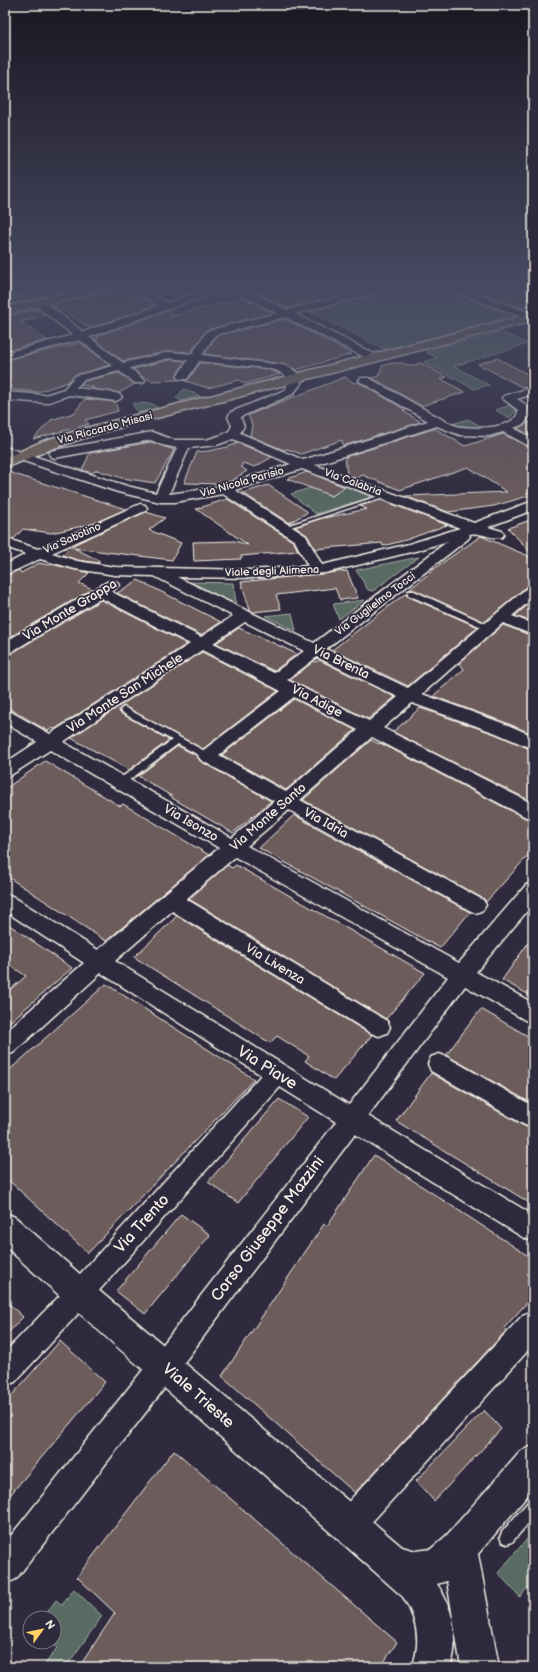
<svg xmlns="http://www.w3.org/2000/svg" width="538" height="1672" font-family="'Balsamiq Sans',sans-serif">
  <rect width="100%" height="100%" fill="#2f2a3d"/>
  <filter id="ink" filterUnits="userSpaceOnUse"><feTurbulence type="fractalNoise" baseFrequency=".025" numOctaves="2"/><feDisplacementMap in="SourceGraphic" scale="8" xChannelSelector="R" yChannelSelector="G"/><feConvolveMatrix kernelMatrix="1 2 1 2 8 2 1 2 1" color-interpolation-filters="sRGB"/></filter>
  <g filter="url(#ink)">
    <g fill="#586a62" stroke="#a6aea5">
      <path d="M398,288h46l67,28 -121,36 -80,-40z"/>
      <path d="M502,332l25,12 -73,22 35,19 -15,4 -50,-27 13,-4 -11,-6z"/>
      <path d="M184,389l16,7 -19,5 -5,-3z"/>
      <path d="M133,403l20,1 5,4 -19,5 -6,-7z"/>
      <path d="M511,405l3,2 1,5 -5,6 -15,-8z"/>
      <path d="M468,419l16,9h-15l-17,-4z"/>
      <path d="M346,486l25,11 -55,17 -25,-20 19,-6 22,8z"/>
      <path d="M419,557l-46,34 -5,-1 -12,-20z"/>
      <path d="M190,582l43,1 3,19 -3,1z"/>
      <path d="M365,600l-26,19 -6,-15z"/>
      <path d="M292,613l4,18 -31,-15z"/>
      <path d="M533,1532v49l-13,16 -22,-24z"/>
      <path d="M74,1589l28,27 -36,51h-23l14,-19 -6,-6h3v-24h-11l13,-18 6,5z"/>
    </g>
    <g fill="#6d5c5b" stroke="#f4f1e8">
      <path d="M124,288l18,12 4,-1 9,7 -65,22 -26,-17 -4,1 -9,-7z"/>
      <path d="M283,288h14l23,12 -33,8 -29,-14z"/>
      <path d="M506,288h20l7,2v22l-48,-17z"/>
      <path d="M53,289l7,4 -55,12v-7l13,-3 2,2z"/>
      <path d="M244,298l29,15 -66,17 -16,22 -22,-1 -46,10 -29,-22 5,-1 -3,-2 73,-26 2,6z"/>
      <path d="M37,309l9,6 -25,7 26,18 -42,11v-35z"/>
      <path d="M285,319l67,35 -56,16 -14,-6 -77,-10 11,-18z"/>
      <path d="M81,343l29,22 -35,10 -7,7 -30,10 -33,-3v-29z"/>
      <path d="M497,358l36,19v9l-9,2 -46,-24z"/>
      <path d="M169,360l16,1 -9,15 2,4 -27,1 -4,-3 -2,1 -12,-10z"/>
      <path d="M200,363l67,6 13,5 -35,10 -6,-4 -31,8 -26,-8h6z"/>
      <path d="M391,363h12l7,3 11,-3 26,14 -6,2 24,13 -44,14 -49,-28 7,-2 3,-10z"/>
      <path d="M119,373l16,11 -16,9 -27,-4 2,-2 -13,-2 3,-4z"/>
      <path d="M345,377l9,6 4,-1 48,28 -3,1 18,11 -78,24 -1,-6 -41,14 -14,-5 -3,1 -34,-14 2,-11 -4,-10z"/>
      <path d="M85,399l30,3 3,9 -33,9 4,4 -56,15 18,-19 23,-7z"/>
      <path d="M533,421v16l-16,-9 9,-4z"/>
      <path d="M433,429h3l29,17 38,-12 30,15v42l-6,2 1,3 -34,10 -46,6 -43,-16 102,-4 -39,-25 -68,23 -38,-15 -5,4 -10,-4 -2,-18z"/>
      <path d="M151,442l23,8 -19,33 -33,-5 -25,-8 -5,3 -10,-3 8,-17z"/>
      <path d="M238,443l34,14 -17,10 -12,-4 -2,4 6,4 -16,10 -11,3 -36,-1 13,-31 11,-1 20,-4z"/>
      <path d="M5,471l50,16 71,22 -34,15 -41,9 -28,-4 -9,10 -9,-2z"/>
      <path d="M307,472l38,15 -13,9 -45,-17z"/>
      <path d="M268,485l40,27 -19,11 -46,-30z"/>
      <path d="M227,499l67,43 4,9 -57,5v3l-47,2 -1,-19 42,-1 13,4 -52,-36z"/>
      <path d="M381,500l66,25 -41,15 -23,6 -1,-3 -67,6 -8,-14 -12,-8 24,-8 48,-10 -7,-3z"/>
      <path d="M146,512l19,6 -16,12 32,13 -9,17 -98,-12 26,13 -2,2 -21,-3 -15,-5 13,-11z"/>
      <path d="M533,519v36l-25,-27z"/>
      <path d="M481,536l52,22v27l-6,1 -42,36 -70,-32h-6l30,-25z"/>
      <path d="M39,563l10,2 2,-1 38,9 -10,10 13,6 -87,51v-64l14,-6 2,3z"/>
      <path d="M347,571l11,27 -18,2 -5,-12 -59,7 5,14 -28,3 -3,-2 -9,-28z"/>
      <path d="M138,580l83,42 -20,13 -84,-42z"/>
      <path d="M406,593l1,3 71,31 -70,59 -76,-36z"/>
      <path d="M101,600l86,44 -132,85 -3,-1 -4,3 -43,-25v-51l7,-2z"/>
      <path d="M533,600v22l-18,-6z"/>
      <path d="M503,625l30,11v98l-24,-10 -76,-28 31,-27 -5,-6z"/>
      <path d="M239,628l32,14 26,12 -23,17 -58,-28z"/>
      <path d="M202,652l76,39 -75,58 -80,-43 -4,4 1,3 49,27 -40,30 -58,-32z"/>
      <path d="M319,660l76,37 -27,22 -78,-39 24,-19 2,1z"/>
      <path d="M294,699l61,31 -69,60 -64,-35z"/>
      <path d="M420,708l75,26 38,16v52l-140,-70z"/>
      <path d="M371,740l8,4 1,-1 145,75 8,1v31l-47,52 -2,-3 -181,-99z"/>
      <path d="M178,746l19,10 3,5 71,40 -38,32 -61,-35 1,-1 -35,-21z"/>
      <path d="M45,761l75,45 3,-2 86,51 -103,86 -101,-66v-86z"/>
      <path d="M294,815l174,96 2,1 -30,36 -181,-100z"/>
      <path d="M227,865l5,3 4,-3 189,108 -39,46 -197,-120z"/>
      <path d="M177,916l193,118 2,1 -38,45 -29,-19 4,-5 -32,-20 -7,7 -136,-86z"/>
      <path d="M5,922l67,46 -67,58v-32l21,-18 -21,-14z"/>
      <path d="M533,936v61l-31,-17z"/>
      <path d="M106,984l148,95 -166,174 -83,-76v-103z"/>
      <path d="M481,1009l52,30v65l-87,-49z"/>
      <path d="M431,1073l93,53 9,3v76l-137,-84z"/>
      <path d="M279,1099l29,18 -70,86 -30,-21z"/>
      <path d="M374,1155l159,104v37l-29,32 2,3 -151,162 -133,-117 102,-152 3,2z"/>
      <path d="M181,1214l29,21 -65,79 -29,-23z"/>
      <path d="M5,1300l18,17 -18,19z"/>
      <path d="M60,1341l45,41 -100,119v-98z"/>
      <path d="M484,1410l17,19 -67,72 -18,-20z"/>
      <path d="M174,1450l223,192 -16,25h-302l36,-54 -38,-36z"/>
    </g>
    <g fill="none" stroke-linecap="round" stroke-linejoin="round">
      <defs>
        <g id="lane">
          <path d="M385,494l5,1 -105,34 -5,-1z"/>
          <path d="M408,591h6l79,36 -1,2h-6l-78,-34z"/>
          <path d="M124,707l86,47 1,2 -4,3 -3,-1 -26,-14 -54,40h-6l-1,-2 1,-2 54,-40 -51,-28 -1,-2z"/>
          <path d="M533,1500v18l-21,24 -5,2 -5,-2 -2,-5 2,-5 26,-30z"/>
        </g>
        <g id="street">
          <path d="M15,288h14l-1,2 -23,7v-6z"/>
          <path d="M134,288h11l22,15 43,-15h13l-1,2 -133,47 34,26 46,-11 23,2 15,-23 70,-18 -45,-23 -1,-2h12l44,22 85,-22h15l-1,2 -91,24 83,42 2,2 -2,2h-8l-85,-43 -70,18 -13,20 80,10c7,1 15,7 20,13l-2,7 -7,9 -53,23 4,9 -4,7 63,27 125,-39 -67,-39 -2,-2 2,-2h8l78,44c5,2 10,5 15,5 14,2 56,2 56,-17l-16,-12 2,-2 29,-9v7l-16,5 11,7 2,9 -6,9 -10,4 19,11v9l-30,-16 -14,4 -29,-1 -23,-9 -122,39 159,58 59,-22v9l-45,17 14,4 2,3 -2,3c-11,3 -22,-6 -33,-3l1,2 -2,3 -142,110 82,39 120,-101 5,-1v12l-21,18 21,8v11l-30,-12 -81,71 86,31 25,11v13l-37,-16 -84,-30 -29,25 150,76v14l-7,-1 -154,-80 -72,63 183,100 3,5 -3,5 -7,3 -7,-3 -180,-100 -42,36 212,117 67,-78 7,-2v21l-57,68 57,31v20l-8,-3 -60,-34 -97,130 165,99v26l-9,-3 -169,-104 -181,242 -158,203 -11,5v-41l149,-187 182,-234 -56,-35 -192,216 -73,79 -10,4v-34l65,-67 191,-210 -160,-102 -88,80 -8,2v-23l79,-69 -79,-52v-17l7,2 86,54 121,-102 -169,-98 -39,25 -6,2v-14l32,-21 -32,-19v-12l6,1 39,22 140,-90 -89,-46 -90,54 -6,2v-12l102,-60 5,-1 5,1 2,3 -7,7 89,45 32,-21 -79,-40 -39,-1 -40,-6 -35,-10 -35,16v-10l21,-11 -21,-7v-9l33,11 102,-45 5,1 2,3 -2,3 -93,42 25,8 38,6 136,3 57,-4 -13,-25 -72,-47 -48,8h-15l-42,-10 -113,-37v-8l122,39 29,7 21,-45 -15,-3 -11,-5 -96,18 -4,-1 -2,-3 2,-3 4,-1 97,-18 22,8h32l16,-5 7,-4 3,-5 -4,-9 3,-5 54,-22 5,-11 -12,-8 -11,-3 -68,-7 -12,18h-8l-2,-2 11,-17 -19,-2 -39,10 15,13 -2,2h-8l-16,-12 -36,9 -7,8 40,5 4,2 2,2 -2,2 -4,2 -47,-6 -23,8 -41,-3v-8l40,3 19,-6 11,-13 38,-10 -33,-26 -75,19v-6l68,-18 -38,-30 -1,-2 1,-2h8l40,31 75,-26zM233,439l58,25 -78,24 -44,6 20,-46 28,-3zM302,469l158,59 -51,16 -87,21 -16,-29 -71,-46zM448,541l-134,102 -137,-66 74,1 74,-5 94,-23zM245,622l59,29 -30,22 -61,-30zM202,650l79,41 -80,61 -3,4 3,4 73,41 -42,37 -169,-96zM317,657l81,40 -29,24 -82,-41zM294,697l64,33 -72,62 -67,-37zM235,857l213,120 -99,128 -234,-144 57,-50 199,122 8,3 8,-3 3,-6 -3,-6 -201,-122z"/>
          <path d="M448,288h13l72,26v7l-84,-31z"/>
          <path d="M439,1054l8,3 86,49v22l-8,-3 -94,-54 -3,-7 3,-7z"/>
          <path d="M533,1311v34l-173,190 -11,4 -11,-4 -4,-11 4,-11 185,-198z"/>
        </g>
        <path id="secondary" d="M5,1213l10,4 75,66 257,217 55,47 14,4 15,-2 15,-13 75,-85 12,-5v43l-55,65 21,113h-38l-14,-86 -10,3c16,23 23,57 13,83h-38c10,-25 5,-48 -9,-70 -131,-118 -268,-231 -398,-351z"/>
        <g id="primary">
          <path d="M91,288h19l-2,2 -103,25v-8z"/>
          <path d="M533,313v8l-434,112 -45,15 -49,20v-10l38,-17 46,-14z"/>
        </g>
      </defs>
      <use href="#lane" stroke="#f4f1e8" stroke-width="3"/>
      <use href="#street" stroke="#f4f1e8" stroke-width="3"/>
      <use href="#secondary" stroke="#f4f1e8" stroke-width="3"/>
      <use href="#primary" stroke="#f4f1e8" stroke-width="3"/>
      <use href="#lane" fill="#2f2a3d" fill-rule="evenodd"/>
      <use href="#street" fill="#2f2a3d" fill-rule="evenodd"/>
      <use href="#secondary" fill="#2f2a3d" fill-rule="evenodd"/>
      <use href="#primary" fill="#77695c" fill-rule="evenodd"/>
    </g>
  </g>
  <linearGradient id="sky" x2="0" y2="1"><stop stop-color="#1a1722"/><stop offset="0.55" stop-color="#474a62"/><stop offset="1" stop-color="#474a62" stop-opacity="0"/></linearGradient>
  <rect width="538" height="522" fill="url(#sky)"/>
  <g text-anchor="middle" dominant-baseline="central" stroke-width="3.5" stroke-linejoin="round" paint-order="stroke">
    <g font-size="11" fill="#f4f1e8" stroke="#2f2a3d">
      <text transform="translate(105 428) rotate(-15)">Via Riccardo Misasi</text>
      <text transform="translate(242 482) rotate(-16)">Via Nicola Parisio</text>
      <text transform="translate(353 482) rotate(20)">Via Calabria</text>
      <text transform="translate(72 538) rotate(-24)">Via Sabotino</text>
      <text transform="translate(272 571) rotate(-2)">Viale degli Alimena</text>
      <text transform="translate(375 604) rotate(-37)">Via Guglielmo Tocci</text>
    </g>
    <g font-size="13" fill="#f4f1e8" stroke="#2f2a3d">
      <text transform="translate(70 610) rotate(-31)">Via Monte Grappa</text>
      <text transform="translate(341 662) rotate(26)">Via Brenta</text>
      <text transform="translate(125 693) rotate(-33)">Via Monte San Michele</text>
      <text transform="translate(317 701) rotate(27)">Via Adige</text>
      <text transform="translate(268 817) rotate(-41)">Via Monte Santo</text>
      <text transform="translate(191 823) rotate(30)">Via Isonzo</text>
      <text transform="translate(326 823) rotate(29)">Via Idria</text>
      <text transform="translate(275 964) rotate(31)">Via Livenza</text>
    </g>
    <g font-size="16" fill="#f4f1e8" stroke="#2f2a3d">
      <text transform="translate(267 1068) rotate(32)">Via Piave</text>
      <text transform="translate(142 1224) rotate(-48)">Via Trento</text>
      <text transform="translate(268 1229) rotate(-53)">Corso Giuseppe Mazzini</text>
      <text transform="translate(198 1396) rotate(41)">Viale Trieste</text>
    </g>
  </g>
  <rect width="538" height="1672" fill="none" stroke="#2f2a3d" stroke-width="20"/>
  <rect x="10" y="10" width="518" height="1652" fill="none" stroke="#f4f1e8" stroke-width="1.5" filter="url(#ink)"/>
  <g transform="translate(42 1630) rotate(57)"><circle r="19" fill="#2f2a3d" stroke="#7e7a81"/>
  <path d="M0-3L7 15L0 10L-7 15Z" fill="#ffd166"/>
  <text y="-6" font-size="11" font-weight="bold" text-anchor="middle" fill="#f4f1e8">N</text>
  </g>
</svg>
